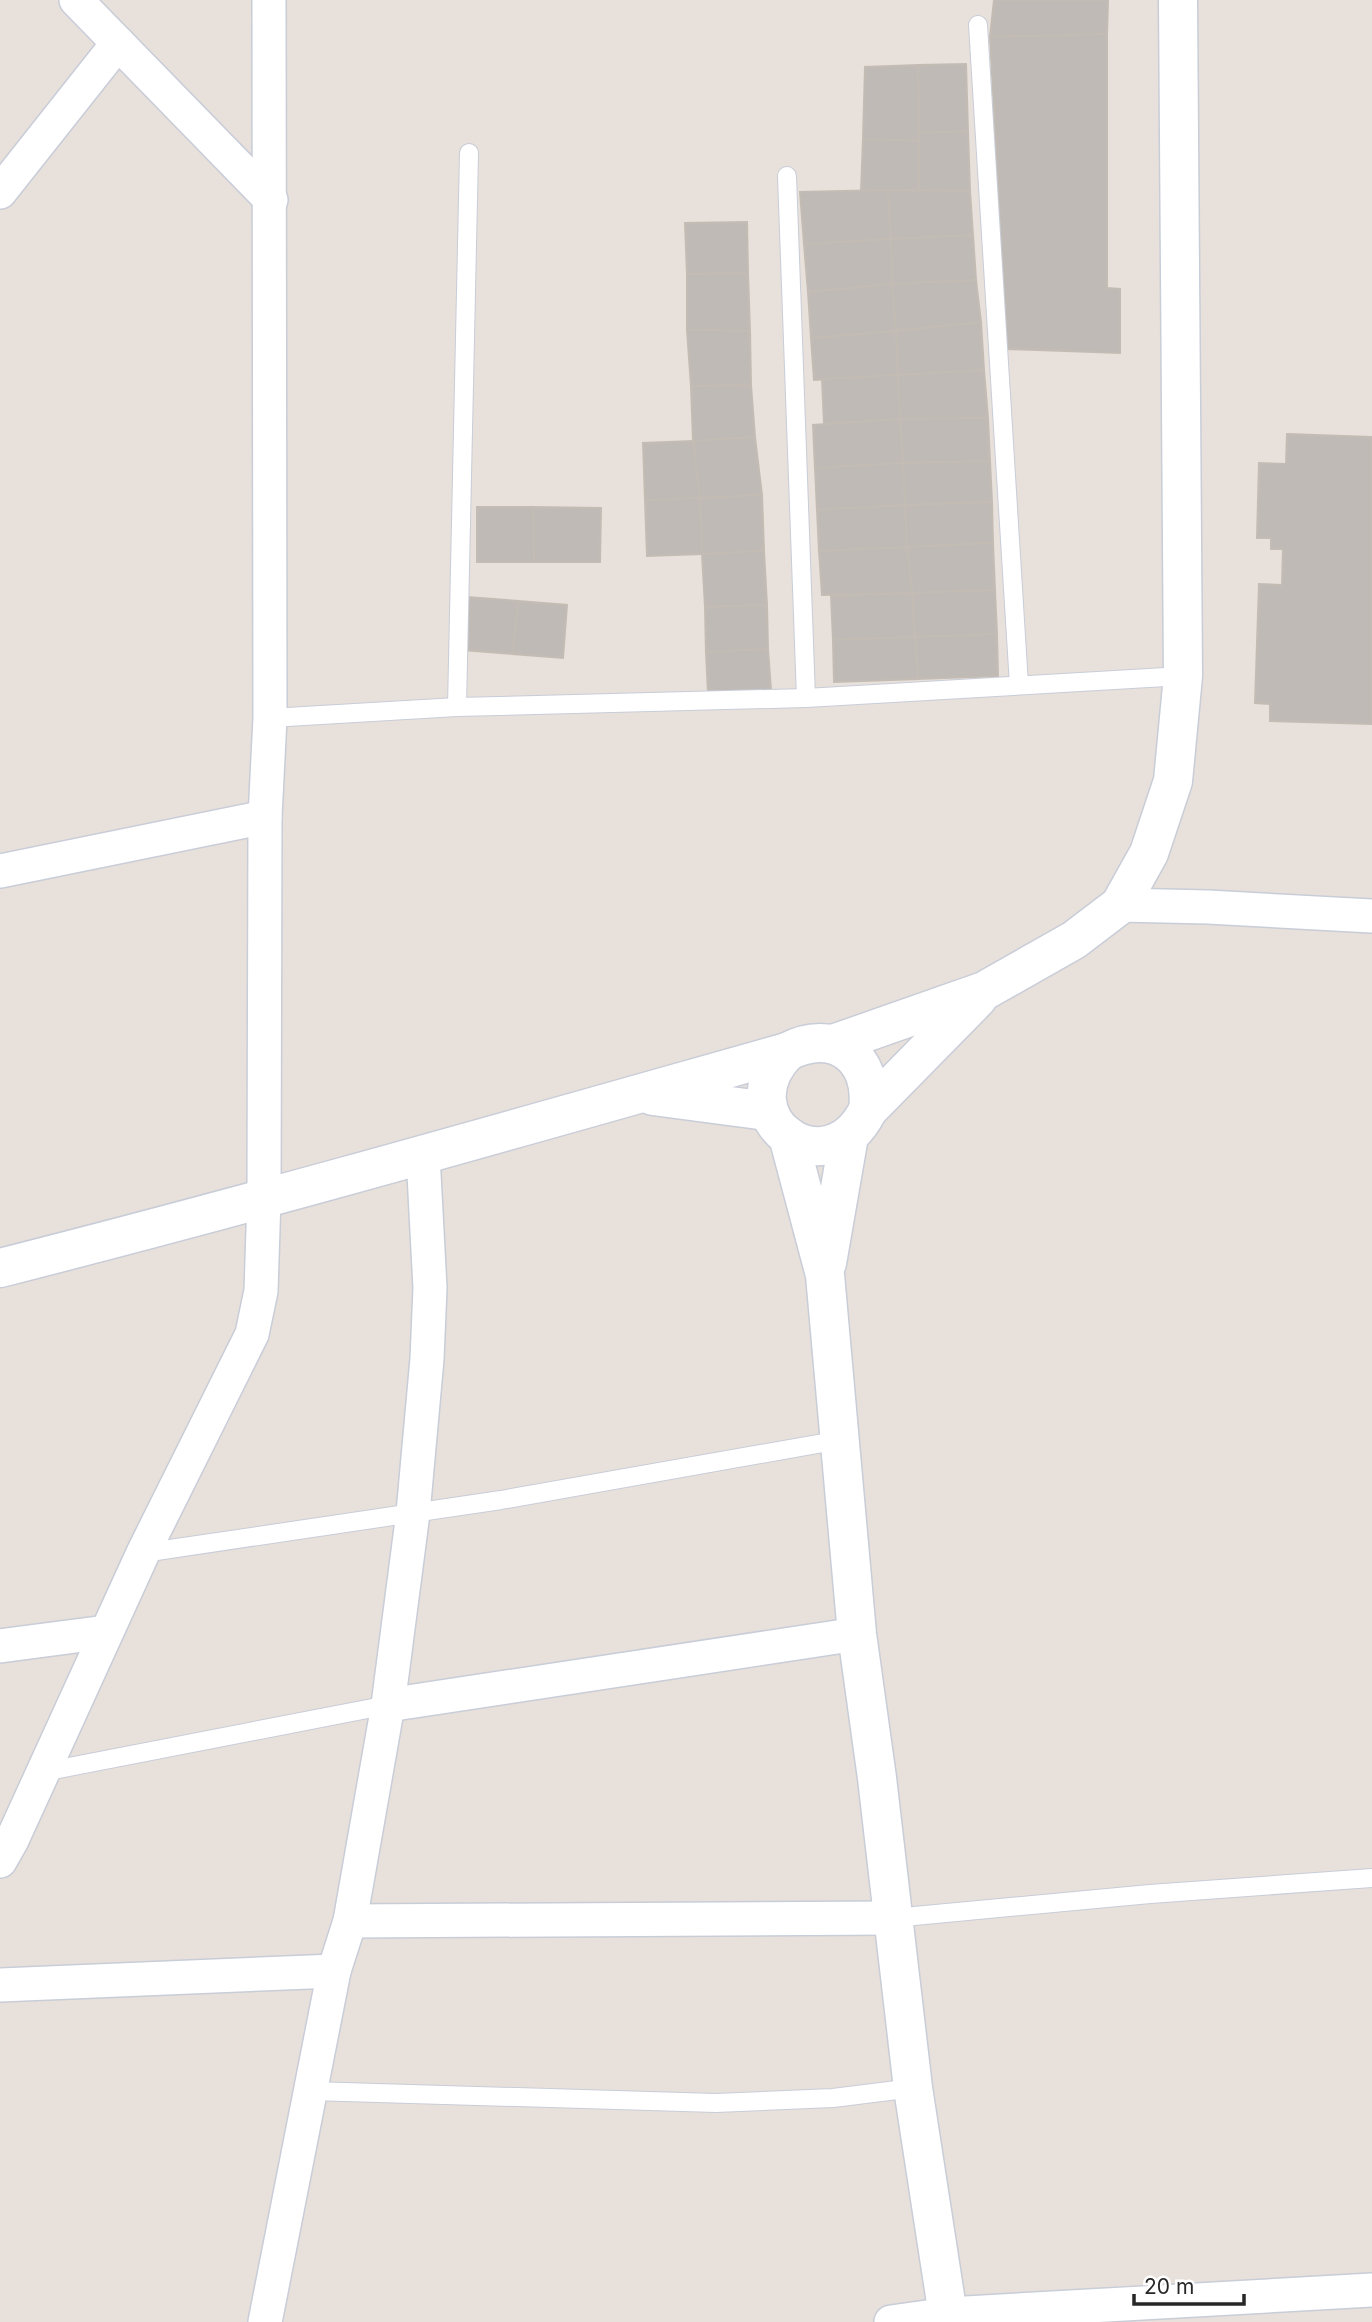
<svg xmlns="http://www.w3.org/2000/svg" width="1372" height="2322" font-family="Inter,sans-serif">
  <rect width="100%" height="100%" fill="#e8e0da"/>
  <g fill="#c0bab6" stroke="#c3bcb4" stroke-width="2">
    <path d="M994,0h114l-1,34 -117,3z"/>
    <path d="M1107,34v254l13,1v64l-113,-4 -17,-312z"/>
    <path d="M966,64l2,67 -49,2 -1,-68z"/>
    <path d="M918,65l1,76 -56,-2 2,-72z"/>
    <path d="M968,131l2,60 -51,-1v-57z"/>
    <path d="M863,139l56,2v49l-58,1z"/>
    <path d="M888,190l3,49 -87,5 -4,-52z"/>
    <path d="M888,190l82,1 3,44 -82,4z"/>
    <path d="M747,222l1,51 -61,1 -2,-51z"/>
    <path d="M973,235l3,45 -84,4 -1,-45z"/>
    <path d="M891,239l1,45 -84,8 -4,-48z"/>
    <path d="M748,273l2,58 -63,-1v-56z"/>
    <path d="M976,280l5,42 -85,9 -4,-47z"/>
    <path d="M892,284l4,47 -85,7 -3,-46z"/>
    <path d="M981,322l3,48 -86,5 -2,-44z"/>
    <path d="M687,330l63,1 1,54 -60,1z"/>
    <path d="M896,331l2,44 -84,5 -3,-42z"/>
    <path d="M984,370l4,48 -88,1 -2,-44z"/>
    <path d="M898,375l2,44 -76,5 -2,-45z"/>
    <path d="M751,385l4,52 -62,4 -2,-55z"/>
    <path d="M988,418l2,43 -87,2 -3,-44z"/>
    <path d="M900,419l3,44 -88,5 -2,-43z"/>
    <path d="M1287,434l85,3v287l-102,-3v-17l-15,-1 4,-119 23,1 1,-36h-12v-11h-14l2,-75 27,1z"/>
    <path d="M755,437l7,58 -62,3 -7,-57z"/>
    <path d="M693,441l7,57 -55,2 -2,-57z"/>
    <path d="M990,461l2,41 -87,3 -2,-42z"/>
    <path d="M903,463l2,42 -88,5 -2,-42z"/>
    <path d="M762,495l2,56 -62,3 -2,-56z"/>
    <path d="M700,498l2,56 -55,2 -2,-56z"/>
    <path d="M992,502l1,41 -86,4 -2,-42z"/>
    <path d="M905,505l2,42 -88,4 -2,-41z"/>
    <path d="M477,507h56l1,55h-57z"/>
    <path d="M533,507l68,1 -1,54h-66z"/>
    <path d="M993,543l2,47 -83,3 -5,-46z"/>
    <path d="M907,547l5,46 -90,2 -3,-44z"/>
    <path d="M764,551l3,54 -62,2 -3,-53z"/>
    <path d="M995,590l2,44 -82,3 -3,-44z"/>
    <path d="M912,593l3,44 -82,3 -2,-44z"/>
    <path d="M467,597l51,4 -5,53 -50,-4z"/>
    <path d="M518,601l49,4 -4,53 -50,-4z"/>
    <path d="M767,605l1,44 -62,3 -1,-45z"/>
    <path d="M997,634l1,42 -80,3 -3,-42z"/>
    <path d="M915,637l3,42 -84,3 -1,-42z"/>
    <path d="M768,649l3,41 -63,3 -2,-41z"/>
  </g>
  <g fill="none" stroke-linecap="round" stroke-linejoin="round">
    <defs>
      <g id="service">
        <path d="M978,25l41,660"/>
        <path d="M787,176l19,522 377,-22"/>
        <path d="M457,707l12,-554"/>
        <path d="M270,718l187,-11 349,-9"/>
        <path d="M143,1553l358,-53 339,-60"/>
        <path d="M43,1772l345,-67"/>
        <path d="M893,1918l257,-24 222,-16"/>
        <path d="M311,2091l405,12 117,-5 80,-10"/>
      </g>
      <g id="minor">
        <path d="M76,0l195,200"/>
        <path d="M0,192l118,-149"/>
        <path d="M0,871l265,-54"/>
        <path d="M1120,905l88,2 164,9"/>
        <path d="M0,1646l106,-14"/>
        <path d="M388,1705l469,-71"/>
        <path d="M0,1861l12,-21 131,-287 109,-219 9,-43 3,-93 1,-381 5,-99 -1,-718"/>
        <path d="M350,1921l543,-3"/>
        <path d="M0,1985l334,-14"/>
        <path d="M265,2322l69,-351 16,-50 38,-216 25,-192 14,-154 3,-71 -7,-133"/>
        <path d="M891,2322l57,-8 424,-24"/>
      </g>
      <g id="tertiary">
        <path d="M833,1044l151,-53 90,-51 46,-35 29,-52 24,-72 10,-105 -5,-676"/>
        <path d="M787,1052c-64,66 40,140 81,58l110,-112"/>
        <path d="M653,1096l115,15"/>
        <path d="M788,1136l37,139 32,359 20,144 36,310 36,234"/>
        <path d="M827,1263l22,-127"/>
        <path d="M0,1268c264,-67 525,-142 787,-216 47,-25 88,5 81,58"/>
      </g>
    </defs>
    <use href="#service" stroke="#c8cdd8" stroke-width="20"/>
    <use href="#minor" stroke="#c8cdd8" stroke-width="36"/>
    <use href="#tertiary" stroke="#c8cdd8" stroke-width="41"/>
    <use href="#service" stroke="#fff" stroke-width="18"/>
    <use href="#minor" stroke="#fff" stroke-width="33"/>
    <use href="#tertiary" stroke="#fff" stroke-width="38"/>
  </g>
  <path d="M1134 2294v10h110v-10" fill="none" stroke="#272727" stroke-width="3.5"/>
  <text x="1144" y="2294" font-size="21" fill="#272727" stroke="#ffffff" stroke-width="5" paint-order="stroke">20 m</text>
</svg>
